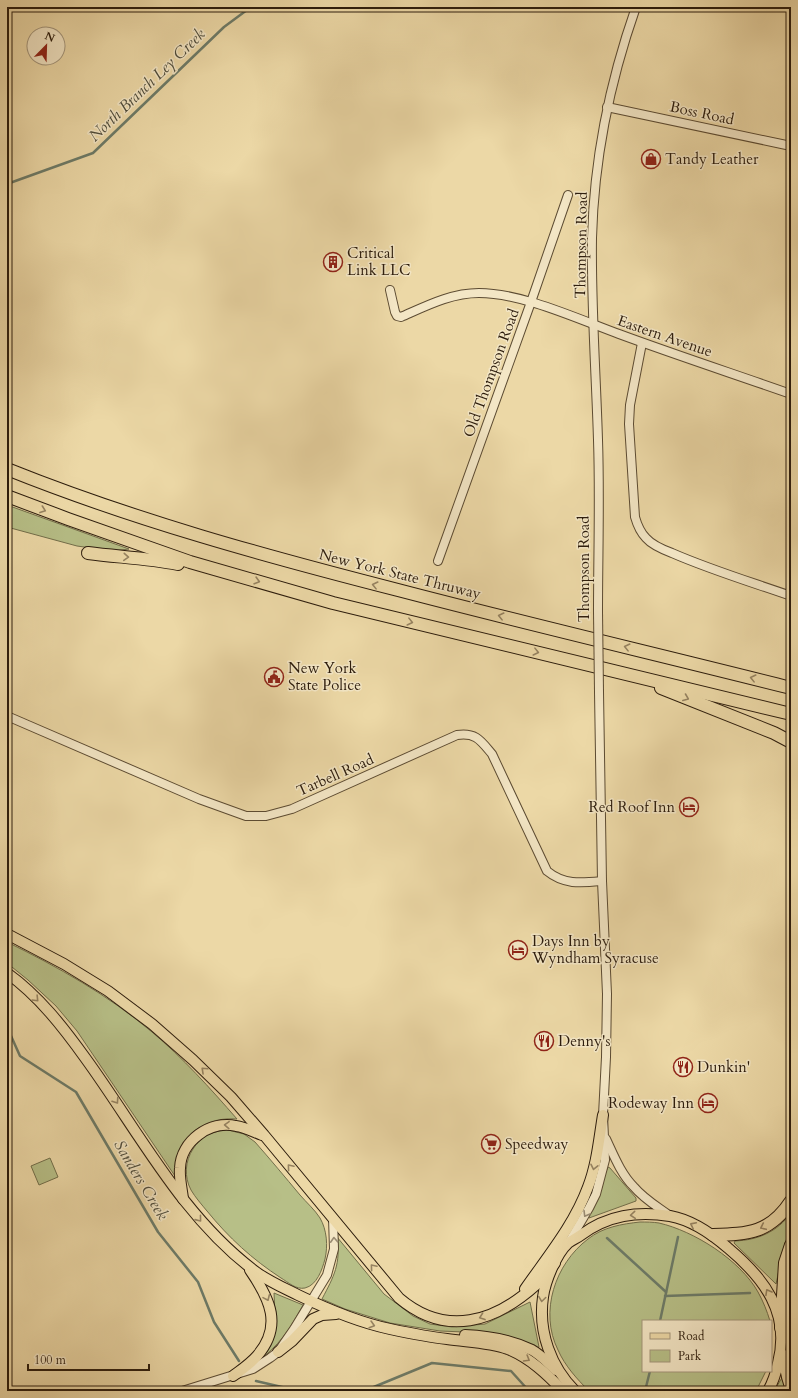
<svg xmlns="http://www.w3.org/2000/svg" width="798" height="1398" font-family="Cardo,serif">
  <rect width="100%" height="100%" fill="#ecd8a6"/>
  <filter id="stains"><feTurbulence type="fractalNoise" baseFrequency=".005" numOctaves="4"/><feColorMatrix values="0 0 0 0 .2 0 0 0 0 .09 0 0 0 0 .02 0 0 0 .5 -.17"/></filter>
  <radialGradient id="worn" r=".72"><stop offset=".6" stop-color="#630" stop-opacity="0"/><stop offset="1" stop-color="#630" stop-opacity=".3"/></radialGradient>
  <g fill="#b7bf87" stroke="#726e4a">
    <path d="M7,505l122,44 -16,2 -36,-5 -70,-19z"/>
    <path d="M7,942c51,25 101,53 145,90 31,26 58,56 85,87 -27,-2 -51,10 -59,38 -2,5 -2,12 -3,19l-98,-145 -21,-25 -28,-26 -21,-17z"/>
    <path d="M228,1130l16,4 11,8c15,17 30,35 45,53 6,7 15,15 20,23 7,12 8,28 5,41 -3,11 -8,26 -20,29 -9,2 -17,-6 -24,-10 -29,-19 -52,-40 -74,-67 -5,-6 -12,-14 -16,-21 -7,-13 -6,-29 2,-41 8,-13 19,-18 35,-19z"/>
    <path d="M50,1158l8,19 -19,8 -8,-19z"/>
    <path d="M608,1167l2,1 26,30v3l-47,17 -1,-3z"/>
    <path d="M791,1213v15l-6,15 -9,41 -42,-41 1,-2c23,-1 42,-9 56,-28z"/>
    <path d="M640,1222c6,0 13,0 19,1 35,8 81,37 99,69 5,9 9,19 12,29h-127v50h123l-10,20h-167c-12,-12 -24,-25 -31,-41 -19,-38 -3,-86 30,-111 15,-12 34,-15 52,-17z"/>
    <path d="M337,1237l47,57 29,22 17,8 22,3 33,-3 45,-22 9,45 -3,2 -72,-17 -24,-1 -50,-8 -45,-14 -23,-10c12,-23 19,-35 15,-62z"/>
    <path d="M274,1293l29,12c-13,24 -24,41 -46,57l18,-47z"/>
    <path d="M783,1376l5,15h-14z"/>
  </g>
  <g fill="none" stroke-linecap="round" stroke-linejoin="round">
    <g stroke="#6d7b68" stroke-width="2.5">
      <path d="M7,184l86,-31 131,-126 27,-20"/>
      <path d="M7,1027l13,29 56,36 82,140 40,50 16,40 25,39"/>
      <path d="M607,1238l59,54"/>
      <path d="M665,1296l85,-3"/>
      <path d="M660,1321l18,-84"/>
      <path d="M256,1381l43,10"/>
      <path d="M364,1391l68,-28 79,8 18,20"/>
      <path d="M645,1391l5,-20"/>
    </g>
    <defs>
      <g id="minor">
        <path d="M607,107l184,39"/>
        <path d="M390,290l5,22 2,4 4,1c25,-11 50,-24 78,-24 43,0 99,26 140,41 57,21 115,40 172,60"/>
        <path d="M642,343l-12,62 -1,19 6,93c2,7 5,15 11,21 6,7 18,12 26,15 39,17 79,29 119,43"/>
        <path d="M438,561l93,-259 37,-107"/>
        <path d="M598,612c0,-57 2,-115 0,-172 -2,-67 -7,-135 -6,-202 2,-79 18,-157 44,-231"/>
        <path d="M7,716l192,83 47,17h20l26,-7 165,-74c19,-3 24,6 35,19l55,117c17,14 34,12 55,10"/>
        <path d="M606,1139c8,17 15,35 28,48 10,12 24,20 36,29"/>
        <path d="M569,1242l20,-34 7,-14 9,-34 -2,-45 3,-58 1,-63 -5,-113 -3,-189"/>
        <path d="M182,1391l71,-22 17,-11 8,-6 16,-23 33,-54 7,-26 -1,-31"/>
      </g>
      <g id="major">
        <path d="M7,934l57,30 44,27 44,33 41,36 38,37 33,38 135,163c47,40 96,24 138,-14 6,-6 12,-14 18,-21"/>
        <path d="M7,973c32,23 56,54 79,86 53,73 96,158 170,213 12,9 28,16 42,23 29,14 59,27 92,34 19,4 38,8 57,10 20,3 42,3 61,10 22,9 39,25 55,42"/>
        <path d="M183,1199c-1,-10 -4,-21 -3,-31 1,-27 30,-48 56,-42 9,1 18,6 26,9"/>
        <path d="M525,1289c23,-33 49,-64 63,-102 9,-23 11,-48 15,-72"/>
        <path d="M465,1335c23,1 46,5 67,15 9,5 16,13 24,20"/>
        <path d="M278,1352l14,-11 21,-22 9,-4 14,-1"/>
        <path d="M782,1354l5,23 4,13"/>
        <path d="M233,1376c8,-6 17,-12 24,-20 26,-30 13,-57 -7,-86"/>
        <path d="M575,1391c-24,-24 -37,-59 -32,-94 2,-15 13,-43 25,-54 4,-3 9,-5 13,-8 27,-20 56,-24 89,-19 22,4 42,18 58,32 36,30 63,65 50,115 -2,10 -5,19 -10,28"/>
      </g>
      <g id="highway">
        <path d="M7,469c127,51 258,87 391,121 130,34 262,65 393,98"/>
        <path d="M7,496l61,23 122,43 143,41 458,111"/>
        <path d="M88,553c30,4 60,5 90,11"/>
        <path d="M661,688l113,45 17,9"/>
        <path d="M713,1235c36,-1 57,-2 78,-34"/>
        <path d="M791,1301v35"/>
        <path d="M781,1328l4,-65 6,-18"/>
      </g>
    </defs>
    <use href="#minor" stroke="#5c4b32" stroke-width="10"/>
    <use href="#major" stroke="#2c1c0c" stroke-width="12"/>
    <use href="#highway" stroke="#2c1c0c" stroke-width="14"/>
    <use href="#minor" stroke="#f3e6c5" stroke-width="8"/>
    <use href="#major" stroke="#ecd8a6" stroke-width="10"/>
    <use href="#highway" stroke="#ecd8a6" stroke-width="12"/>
    <defs>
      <path id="minor-bridge" d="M598,612l1,80"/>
    </defs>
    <use href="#minor-bridge" stroke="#5c4b32" stroke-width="10" stroke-linecap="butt"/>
    <use href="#minor-bridge" stroke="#f3e6c5" stroke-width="8"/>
  </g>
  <defs><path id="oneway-chevron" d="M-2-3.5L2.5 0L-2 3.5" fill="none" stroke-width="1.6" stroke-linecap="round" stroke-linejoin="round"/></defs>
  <g stroke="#968361">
    <use href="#oneway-chevron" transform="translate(43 510) rotate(20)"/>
    <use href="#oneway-chevron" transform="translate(126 557) rotate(4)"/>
    <use href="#oneway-chevron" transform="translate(257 581) rotate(16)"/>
    <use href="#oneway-chevron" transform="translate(375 585) rotate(-166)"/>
    <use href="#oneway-chevron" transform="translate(501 616) rotate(-166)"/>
    <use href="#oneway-chevron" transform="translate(410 622) rotate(14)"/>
    <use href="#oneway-chevron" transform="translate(627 647) rotate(-166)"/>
    <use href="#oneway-chevron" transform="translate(536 652) rotate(14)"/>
    <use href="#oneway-chevron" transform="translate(753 678) rotate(-166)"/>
    <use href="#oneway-chevron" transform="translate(686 698) rotate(22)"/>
    <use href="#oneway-chevron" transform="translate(36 999) rotate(46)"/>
    <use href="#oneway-chevron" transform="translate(204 1070) rotate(-137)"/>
    <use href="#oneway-chevron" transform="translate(116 1101) rotate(56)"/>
    <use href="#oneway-chevron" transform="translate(227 1125) rotate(-178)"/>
    <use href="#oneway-chevron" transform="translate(290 1167) rotate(-130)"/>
    <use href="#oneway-chevron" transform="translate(594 1167) rotate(102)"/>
    <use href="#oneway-chevron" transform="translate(633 1215) rotate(175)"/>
    <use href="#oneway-chevron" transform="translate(199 1219) rotate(51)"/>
    <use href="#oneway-chevron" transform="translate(693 1225) rotate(-154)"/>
    <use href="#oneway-chevron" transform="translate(763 1227) rotate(155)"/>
    <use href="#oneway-chevron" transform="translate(373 1267) rotate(-130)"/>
    <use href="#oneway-chevron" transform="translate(768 1292) rotate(-119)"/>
    <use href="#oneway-chevron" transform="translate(267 1298) rotate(66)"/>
    <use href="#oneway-chevron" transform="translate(542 1299) rotate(98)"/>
    <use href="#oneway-chevron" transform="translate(482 1317) rotate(160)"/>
    <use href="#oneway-chevron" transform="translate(372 1325) rotate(16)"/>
    <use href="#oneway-chevron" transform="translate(527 1359) rotate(31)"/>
  </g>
  <g stroke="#998b72">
    <use href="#oneway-chevron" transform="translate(586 1214) rotate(121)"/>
    <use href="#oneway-chevron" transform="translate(334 1240) rotate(-93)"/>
  </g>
  <defs>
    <symbol id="shop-ring" viewBox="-11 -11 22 22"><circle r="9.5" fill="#f3e6c5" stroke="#8f2418" stroke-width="1.5"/><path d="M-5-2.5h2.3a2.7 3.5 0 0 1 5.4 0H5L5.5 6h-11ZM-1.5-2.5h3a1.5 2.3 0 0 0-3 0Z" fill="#8f2418"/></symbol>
    <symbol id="building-ring" viewBox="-11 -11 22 22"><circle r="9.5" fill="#f3e6c5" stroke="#8f2418" stroke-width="1.5"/><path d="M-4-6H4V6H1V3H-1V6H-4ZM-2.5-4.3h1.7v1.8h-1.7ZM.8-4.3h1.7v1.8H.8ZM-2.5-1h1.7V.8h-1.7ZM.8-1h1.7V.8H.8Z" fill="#8f2418"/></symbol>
    <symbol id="civic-ring" viewBox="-11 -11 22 22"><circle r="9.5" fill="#f3e6c5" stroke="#8f2418" stroke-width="1.5"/><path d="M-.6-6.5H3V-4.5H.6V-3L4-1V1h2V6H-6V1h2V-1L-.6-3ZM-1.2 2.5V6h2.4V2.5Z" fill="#8f2418"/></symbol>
    <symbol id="hotel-ring" viewBox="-11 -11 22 22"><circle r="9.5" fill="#f3e6c5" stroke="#8f2418" stroke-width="1.5"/><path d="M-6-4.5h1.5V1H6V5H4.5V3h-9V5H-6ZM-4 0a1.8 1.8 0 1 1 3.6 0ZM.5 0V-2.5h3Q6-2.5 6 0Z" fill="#8f2418"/></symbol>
    <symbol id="restaurant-ring" viewBox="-11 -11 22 22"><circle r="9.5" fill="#f3e6c5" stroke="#8f2418" stroke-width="1.5"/><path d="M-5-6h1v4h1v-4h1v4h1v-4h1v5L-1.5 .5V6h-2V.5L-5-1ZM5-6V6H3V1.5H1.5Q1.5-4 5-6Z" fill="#8f2418"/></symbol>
    <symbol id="supermarket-ring" viewBox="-11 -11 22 22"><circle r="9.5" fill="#f3e6c5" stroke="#8f2418" stroke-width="1.5"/><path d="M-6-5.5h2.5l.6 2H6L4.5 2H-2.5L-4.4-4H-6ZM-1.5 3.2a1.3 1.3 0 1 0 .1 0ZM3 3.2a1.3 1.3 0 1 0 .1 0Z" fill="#8f2418"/></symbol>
  </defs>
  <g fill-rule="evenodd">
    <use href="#shop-ring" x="640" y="148" width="22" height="22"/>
    <use href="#building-ring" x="322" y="251" width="22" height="22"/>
    <use href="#civic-ring" x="263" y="666" width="22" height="22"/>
    <use href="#hotel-ring" x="678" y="796" width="22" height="22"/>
    <use href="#hotel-ring" x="507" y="939" width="22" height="22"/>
    <use href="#restaurant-ring" x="533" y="1030" width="22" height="22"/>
    <use href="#restaurant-ring" x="672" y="1056" width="22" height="22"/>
    <use href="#hotel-ring" x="697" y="1092" width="22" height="22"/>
    <use href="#supermarket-ring" x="480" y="1133" width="22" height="22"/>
  </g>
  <g text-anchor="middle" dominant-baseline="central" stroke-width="3" stroke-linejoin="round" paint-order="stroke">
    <g font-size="15" fill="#2c1c0c" stroke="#f3e6c5">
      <text transform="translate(702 113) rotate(12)">Boss Road</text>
      <text transform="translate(581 245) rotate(-89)">Thompson Road</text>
      <text transform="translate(665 336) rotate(19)">Eastern Avenue</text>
      <text transform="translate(491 373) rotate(-70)">Old Thompson Road</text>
      <text transform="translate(584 569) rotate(-90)">Thompson Road</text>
      <text transform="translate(400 574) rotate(14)">New York State Thruway</text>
      <text transform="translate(335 775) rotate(-24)">Tarbell Road</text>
    </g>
    <g font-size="15" fill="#2c1c0c" stroke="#f3e6c5" text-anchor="start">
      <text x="665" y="159">Tandy Leather</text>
      <text x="347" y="253">Critical<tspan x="347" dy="17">Link LLC</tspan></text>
      <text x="288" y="668">New York<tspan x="288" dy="17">State Police</tspan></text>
      <text x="675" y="807" text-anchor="end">Red Roof Inn</text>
      <text x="532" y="941">Days Inn by<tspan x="532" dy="17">Wyndham Syracuse</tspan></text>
      <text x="558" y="1041">Denny's</text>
      <text x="697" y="1067">Dunkin'</text>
      <text x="694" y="1103" text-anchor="end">Rodeway Inn</text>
      <text x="505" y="1144">Speedway</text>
    </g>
    <g font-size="16" font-style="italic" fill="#4d4b3a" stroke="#f3e6c5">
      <text transform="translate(147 85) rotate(-44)">North Branch Ley Creek</text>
      <text transform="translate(141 1180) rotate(59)">Sanders Creek</text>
    </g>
  </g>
  <rect width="798" height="1398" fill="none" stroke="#ecd8a6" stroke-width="24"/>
  <rect x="8" y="8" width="782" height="1382" fill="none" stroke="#2c1c0c" stroke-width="2"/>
  <rect x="12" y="12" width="774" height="1374" fill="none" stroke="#2c1c0c"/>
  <rect x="642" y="1320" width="130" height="52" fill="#f3e6c5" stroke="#a3957b"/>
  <rect x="650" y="1333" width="20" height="6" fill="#ecd8a6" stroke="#a3957b"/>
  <text x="678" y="1340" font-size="12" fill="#2c1c0c">Road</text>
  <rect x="650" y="1350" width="20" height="12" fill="#b7bf87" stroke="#a3957b"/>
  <text x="678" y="1360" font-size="12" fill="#2c1c0c">Park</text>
  <g transform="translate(46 46) rotate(23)"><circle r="19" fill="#f3e6c5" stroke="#a3957b"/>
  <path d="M0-3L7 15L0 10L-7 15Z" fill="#8f2418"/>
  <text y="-6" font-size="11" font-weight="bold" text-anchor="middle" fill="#2c1c0c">N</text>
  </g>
  <path d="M28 1364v6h121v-6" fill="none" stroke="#2c1c0c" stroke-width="2"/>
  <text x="34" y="1364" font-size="12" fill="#2c1c0c" stroke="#f3e6c5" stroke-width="3" paint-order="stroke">100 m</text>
  <rect width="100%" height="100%" filter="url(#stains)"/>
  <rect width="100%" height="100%" fill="url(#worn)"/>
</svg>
